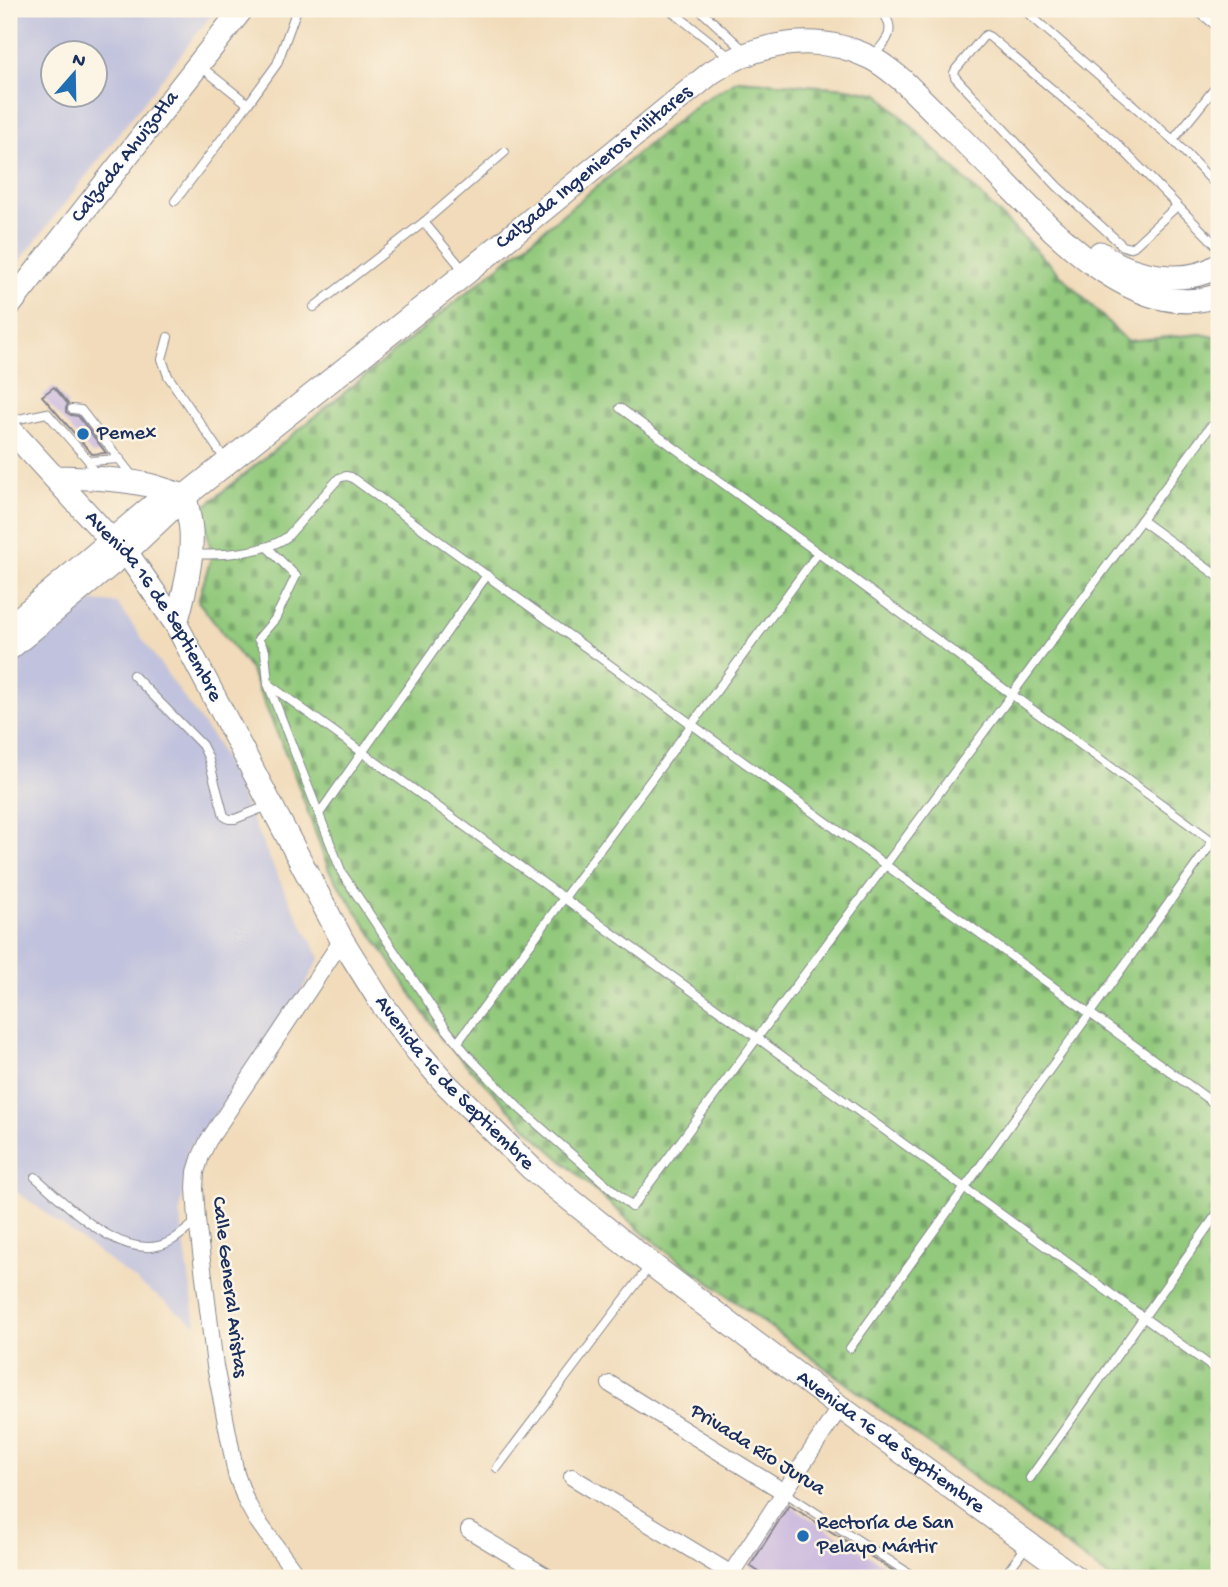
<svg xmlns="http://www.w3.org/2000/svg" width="1228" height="1587" font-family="'Gochi Hand',sans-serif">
  <defs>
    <pattern id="cemetery-stones" width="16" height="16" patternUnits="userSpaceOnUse" patternTransform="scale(1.75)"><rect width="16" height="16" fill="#92c97c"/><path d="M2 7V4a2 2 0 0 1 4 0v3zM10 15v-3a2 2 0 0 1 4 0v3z" fill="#76a469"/></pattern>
  </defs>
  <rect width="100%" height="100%" fill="#fcf5e5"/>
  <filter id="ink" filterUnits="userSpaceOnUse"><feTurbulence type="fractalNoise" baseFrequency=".0143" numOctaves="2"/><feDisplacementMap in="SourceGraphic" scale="14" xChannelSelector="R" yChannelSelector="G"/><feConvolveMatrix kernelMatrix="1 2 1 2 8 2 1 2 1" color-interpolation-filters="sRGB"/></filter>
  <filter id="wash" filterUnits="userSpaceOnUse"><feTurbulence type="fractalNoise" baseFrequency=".00686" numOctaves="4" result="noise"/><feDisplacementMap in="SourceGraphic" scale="28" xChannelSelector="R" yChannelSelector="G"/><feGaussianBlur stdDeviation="1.57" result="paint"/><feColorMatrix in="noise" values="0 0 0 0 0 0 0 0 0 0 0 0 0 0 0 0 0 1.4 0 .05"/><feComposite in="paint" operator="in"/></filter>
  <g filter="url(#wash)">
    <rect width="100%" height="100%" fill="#f1dbba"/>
    <g fill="#c1c2dd" fill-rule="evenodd">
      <path d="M9,9h207l-207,266zM52,52h42v42h-42z"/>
      <path d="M92,601l25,2 100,141 68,148 35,66 -37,65 -96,129 -7,61 16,112 -187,-139v-518z"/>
    </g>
    <path fill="url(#cemetery-stones)" stroke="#567c6d" stroke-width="2" d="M738,80l109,8 32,6 248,247 73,-7 15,3 4,-1v1242h-109l-466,-344 -107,-96 -96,-100 -112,-168 -37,-102 -42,-99 -52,-68 14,-46 -10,-46 497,-406z"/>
    <g id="blocks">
      <g fill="#c4b1dd">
        <path d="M54,387l14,17 -2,4v4l5,3 7,1 28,37 -14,1 -50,-58z"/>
        <path d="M789,1505l103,65 12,8h-136l-18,-12z"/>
      </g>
    </g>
  </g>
  <g filter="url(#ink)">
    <use href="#blocks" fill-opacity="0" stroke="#86858c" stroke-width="2"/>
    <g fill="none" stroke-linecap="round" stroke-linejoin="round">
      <defs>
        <g id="lane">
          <path d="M669,9l61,48"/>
          <path d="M699,9l47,43"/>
          <path d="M1023,9l150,131 46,48"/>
          <path d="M1195,9l24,19"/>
          <path d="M873,56c15,-16 25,-27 7,-47"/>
          <path d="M248,104l29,-40 20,-55"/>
          <path d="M1173,140l46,-57"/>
          <path d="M175,201l73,-97 -48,-38"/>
          <path d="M1177,206l-43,40 -5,2 -6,-2 -66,-60 -102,-109 -1,-4 2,-4 27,-32 3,-2 4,2 125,105 104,106"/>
          <path d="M465,272l-41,-50 81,-70"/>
          <path d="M314,307l110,-85"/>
          <path d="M168,337l-6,22 6,17 58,85"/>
          <path d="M620,408l599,438"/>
          <path d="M72,409l9,1 53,68"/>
          <path d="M9,421l38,-8 42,48 5,16"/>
          <path d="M89,461l31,-2"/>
          <path d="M1141,520l78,57"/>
          <path d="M267,547l29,29 -21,43 -17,20 7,12 3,33 74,189 105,157 24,29 49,50 112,98 578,-780"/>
          <path d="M193,554c27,2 72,-1 94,-17l52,-59 7,-2 5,1 868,630"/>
          <path d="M133,675l69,70 6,12 16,59 5,3h6l35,-14"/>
          <path d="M268,684l951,688"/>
          <path d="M319,814l168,-239"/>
          <path d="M458,1042l360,-489"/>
          <path d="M35,1177c32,27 90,90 136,64 9,-5 18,-13 26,-20"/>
          <path d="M850,1348l369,-515"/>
          <path d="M497,1468l152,-201"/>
          <path d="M1030,1478l189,-267"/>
          <path d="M784,1492l132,86"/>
          <path d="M1003,1578l25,-34"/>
        </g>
        <g id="street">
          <path d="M610,1384l174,108"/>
          <path d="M572,1477l166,101"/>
          <path d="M469,1530l80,48"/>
          <path d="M299,1578l-43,-59 -10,-18 -10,-27 -21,-108 -18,-146 -2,-32 1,-16 5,-16 7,-15 134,-201"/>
          <path d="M728,1578l112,-171"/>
        </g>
        <g id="secondary">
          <path d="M1100,253c30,23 86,34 119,12"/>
          <path id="s1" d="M9,306l233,-297"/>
          <path id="s2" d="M9,428l103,113 14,11 50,72 166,316 40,64 36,48 28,32 86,85 119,95 189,143 236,171"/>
          <path d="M55,477c31,1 63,1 93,8 13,3 25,8 37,11 2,11 5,23 6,34 2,32 -7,63 -15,94"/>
          <path d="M9,627l147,-124"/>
          <path id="s3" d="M9,649l117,-97 59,-56 281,-223 246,-201c48,-31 107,-40 159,-14 12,6 21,14 31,22 32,31 63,63 95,94 52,53 138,152 222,121"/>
        </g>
      </defs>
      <use href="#lane" stroke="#86858c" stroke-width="10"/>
      <use href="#street" stroke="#86858c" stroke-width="18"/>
      <use href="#secondary" stroke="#86858c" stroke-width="25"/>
      <use href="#lane" stroke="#fff" stroke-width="8"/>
      <use href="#street" stroke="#fff" stroke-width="16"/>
      <use href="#secondary" stroke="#fff" stroke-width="23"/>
    </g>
  </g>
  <g fill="#1f6fb2" stroke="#fcf5e5" stroke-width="2.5">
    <circle cx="83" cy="434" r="7"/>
    <circle cx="803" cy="1536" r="7"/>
  </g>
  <g text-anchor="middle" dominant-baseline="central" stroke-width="5" stroke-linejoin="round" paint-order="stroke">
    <g font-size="21" fill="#1b2f5e" stroke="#fcf5e5">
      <text stroke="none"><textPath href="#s1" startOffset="189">Calzada Ahuizotla</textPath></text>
      <text stroke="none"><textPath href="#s3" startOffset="758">Calzada Ingenieros Militares</textPath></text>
      <text stroke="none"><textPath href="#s2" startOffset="231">Avenida 16 de Septiembre</textPath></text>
      <text stroke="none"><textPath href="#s2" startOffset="798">Avenida 16 de Septiembre</textPath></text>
      <text transform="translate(228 1287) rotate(83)">Calle General Aristas</text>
      <text stroke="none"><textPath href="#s2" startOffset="1365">Avenida 16 de Septiembre</textPath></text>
      <text transform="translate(757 1451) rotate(32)">Privada Río Jurua</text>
    </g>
    <g font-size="21" fill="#1b2f5e" stroke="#fcf5e5" text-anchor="start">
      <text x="97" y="434">Pemex</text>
      <text x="817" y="1524">Rectoría de San<tspan x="817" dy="24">Pelayo Mártir</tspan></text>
    </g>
  </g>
  <rect width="1228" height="1587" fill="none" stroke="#fcf5e5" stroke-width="35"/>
  <g transform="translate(74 74) rotate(20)"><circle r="33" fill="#fcf5e5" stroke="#a2a6af" stroke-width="2"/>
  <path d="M0-5L12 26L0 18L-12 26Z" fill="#1f6fb2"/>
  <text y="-10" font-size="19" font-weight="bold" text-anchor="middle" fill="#1b2f5e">N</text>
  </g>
</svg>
